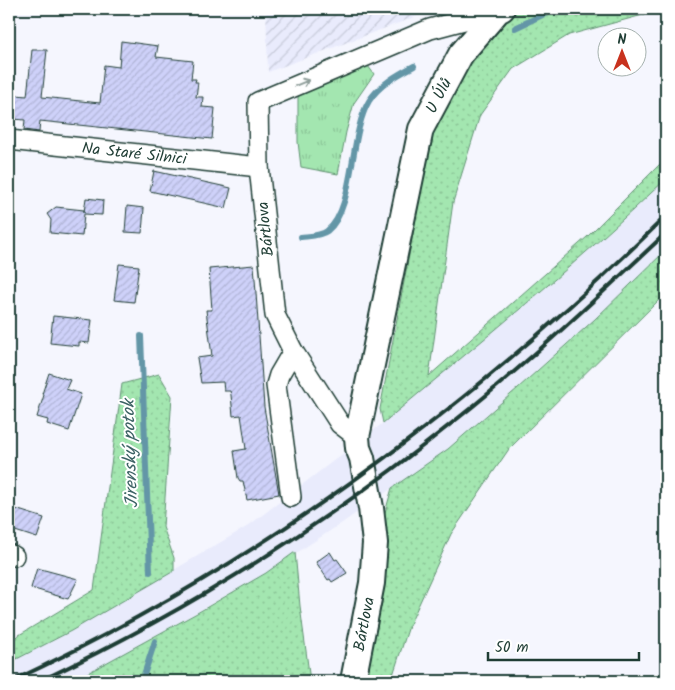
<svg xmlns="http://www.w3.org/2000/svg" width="675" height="690" font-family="Kalam,sans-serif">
  <defs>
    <pattern id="industrial-furrows" width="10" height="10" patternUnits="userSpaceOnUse" patternTransform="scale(1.25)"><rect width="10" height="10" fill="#e9ebfc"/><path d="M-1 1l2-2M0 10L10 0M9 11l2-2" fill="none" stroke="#c7cad9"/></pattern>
    <pattern id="grass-dots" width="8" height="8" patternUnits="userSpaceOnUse" patternTransform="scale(1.25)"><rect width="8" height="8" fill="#a3e6b0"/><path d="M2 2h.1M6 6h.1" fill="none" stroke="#8cc698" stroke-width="1.8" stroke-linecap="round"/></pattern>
    <pattern id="park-tufts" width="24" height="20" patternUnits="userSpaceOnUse" patternTransform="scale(1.25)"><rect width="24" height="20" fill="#a3e6b0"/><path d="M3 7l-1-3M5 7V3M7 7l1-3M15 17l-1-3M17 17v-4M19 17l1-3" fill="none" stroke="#8cc698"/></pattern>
    <pattern id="building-hatch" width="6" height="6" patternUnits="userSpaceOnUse" patternTransform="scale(1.25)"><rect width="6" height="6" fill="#ced1f9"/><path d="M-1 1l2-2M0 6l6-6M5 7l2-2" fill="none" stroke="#b0b4d6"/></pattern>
  </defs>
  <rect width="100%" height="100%" fill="#f5f6fe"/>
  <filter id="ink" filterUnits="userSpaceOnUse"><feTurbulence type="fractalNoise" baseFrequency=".02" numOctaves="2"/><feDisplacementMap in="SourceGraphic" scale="10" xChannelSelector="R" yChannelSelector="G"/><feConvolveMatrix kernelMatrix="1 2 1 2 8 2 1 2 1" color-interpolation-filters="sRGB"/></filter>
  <g filter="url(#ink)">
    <path fill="#e9ebfc" d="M666,179v71l-71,69 -147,130 -106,74 -76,50 -173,98 -20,10h-64v-18l62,-32 177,-105 135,-103 167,-139 74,-65z"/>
    <path fill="url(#industrial-furrows)" d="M266,9h177l-23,6 -152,57z"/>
    <g fill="url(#grass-dots)" stroke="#619272">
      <path d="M517,9h148l-96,26 -56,34 -33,46 -27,87 -24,174 158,-139 79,-79v21c-90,86 -187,164 -283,244l-3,-14 52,-276 27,-53 27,-41 27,-28z"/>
      <path d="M666,250v43l-157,156 -58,85 -42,92 -18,55h-27l16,-151 12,-42 56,-39 70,-61 77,-69z"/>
      <path d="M159,374l13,22 -9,131 11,31v13l-103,60 -62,32v-22l85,-51 28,-206z"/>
      <path d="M295,552l5,54 10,75h-237l124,-68 69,-40z"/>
    </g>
    <path fill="url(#park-tufts)" stroke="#619272" d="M368,66l6,8 -20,29 -8,29 -8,42 -37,-7 -3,-25v-47z"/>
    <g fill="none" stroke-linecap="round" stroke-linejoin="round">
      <g stroke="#6496a7" stroke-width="6">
        <path d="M515,28l40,-19"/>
        <path d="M301,237c7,-1 20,-1 26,-6 28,-21 22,-97 42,-130 10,-16 28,-26 45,-35"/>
        <path d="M141,336l9,236"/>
        <path d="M142,681l13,-40"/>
      </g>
    </g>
    <g fill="url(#building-hatch)" stroke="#1f3d34">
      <path d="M121,41l37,5 -2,11 37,4 -2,18h5l-1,3h3l-2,15h7l-1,10 13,1 -3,31 -172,-18 -1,11 -15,-2 1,-10 -12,-1 3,-24 11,1 5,-46h15l-5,47 58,6 4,-38 15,2z"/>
      <path d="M154,171l77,17 -5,20 -76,-17z"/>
      <path d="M86,198l17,2 -1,15 -18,-1 -2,22 -32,-3 1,-13 -4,-6 9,-7 28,3v2z"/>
      <path d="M127,206l17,2 -2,25 -17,-1z"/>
      <path d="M119,264l20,2 -5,36 -20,-2z"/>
      <path d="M254,265l10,142 15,87 -32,6 -4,-19h-3l-2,-3 -4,-27 12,-2 -5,-34 -8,1 -2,-21 -1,-4h-6l-1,-9 -22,1 -4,-25 15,-2 -6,-46h6l-3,-41z"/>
      <path d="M53,316l39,4 -3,23 -10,-1v4l-29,-3z"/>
      <path d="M49,373l21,7 -4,9 15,5 -12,37 -22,-7 1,-4 -11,-3 7,-22 -2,-1z"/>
      <path d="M9,507l35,11 -7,20 -28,-9z"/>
      <path d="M330,552l5,8 2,-1 10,14 -15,9 -2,-3 -2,1 -12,-18z"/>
      <path d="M37,568l41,11 -10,20 -37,-11z"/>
    </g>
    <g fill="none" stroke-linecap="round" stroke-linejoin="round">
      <defs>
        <g id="minor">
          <path id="s1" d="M9,140l250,27"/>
          <path d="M357,437l-17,-13 -47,-73 -18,-36 -16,-148 -1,-65 172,-73 68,-18"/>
          <path d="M291,497l-15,-112 3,-10 14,-24"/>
          <path d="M9,554l5,2"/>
        </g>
        <g id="tertiary">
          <path id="s2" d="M353,681l19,-98 3,-40 -4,-35 -9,-50 -4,-10 -1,-11 64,-308 40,-75 37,-43 4,-2"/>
        </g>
      </defs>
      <use href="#minor" stroke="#1f3d34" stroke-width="22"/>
      <use href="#tertiary" stroke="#1f3d34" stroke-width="28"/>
      <use href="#minor" stroke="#fff" stroke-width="19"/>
      <use href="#tertiary" stroke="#fff" stroke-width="24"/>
      <g stroke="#1f3d34" stroke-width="4">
        <path d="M12,681c245,-114 462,-276 654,-465"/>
        <path d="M40,681c148,-70 289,-159 417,-262 73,-58 141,-122 209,-186"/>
      </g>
    </g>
    <defs><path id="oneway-shaft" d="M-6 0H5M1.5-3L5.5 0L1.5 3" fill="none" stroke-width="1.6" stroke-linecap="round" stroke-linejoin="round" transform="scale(1.25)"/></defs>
    <use stroke="#8f9e9a" href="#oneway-shaft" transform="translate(302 83) rotate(-23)"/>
  </g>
  <g text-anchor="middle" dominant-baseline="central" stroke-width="4" stroke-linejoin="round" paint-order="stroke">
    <g font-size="16" fill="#1f3d34" stroke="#fff">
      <text stroke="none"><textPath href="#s2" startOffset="600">U Úlů</textPath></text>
      <text stroke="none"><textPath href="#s1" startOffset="126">Na Staré Silnici</textPath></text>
      <text transform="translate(266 229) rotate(-96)">Bártlova</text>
      <text stroke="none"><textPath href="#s2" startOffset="58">Bártlova</textPath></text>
    </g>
    <g font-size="18" font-style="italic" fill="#3c6264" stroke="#fff">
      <text transform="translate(131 454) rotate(-92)">Jirenský potok</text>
    </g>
  </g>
  <rect width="675" height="690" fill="none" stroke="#fff" stroke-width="30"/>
  <rect x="15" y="15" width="645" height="660" fill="none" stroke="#1f3d34" stroke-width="2" filter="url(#ink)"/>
  <g transform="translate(622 52)"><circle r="24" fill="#ffffff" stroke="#a5b1ae"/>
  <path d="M0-4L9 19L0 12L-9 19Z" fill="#c8321e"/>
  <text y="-8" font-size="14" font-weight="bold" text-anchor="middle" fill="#1f3d34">N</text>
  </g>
  <path d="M488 652v8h151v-8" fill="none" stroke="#1f3d34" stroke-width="2.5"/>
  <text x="495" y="652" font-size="15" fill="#1f3d34" stroke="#ffffff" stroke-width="4" paint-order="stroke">50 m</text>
</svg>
